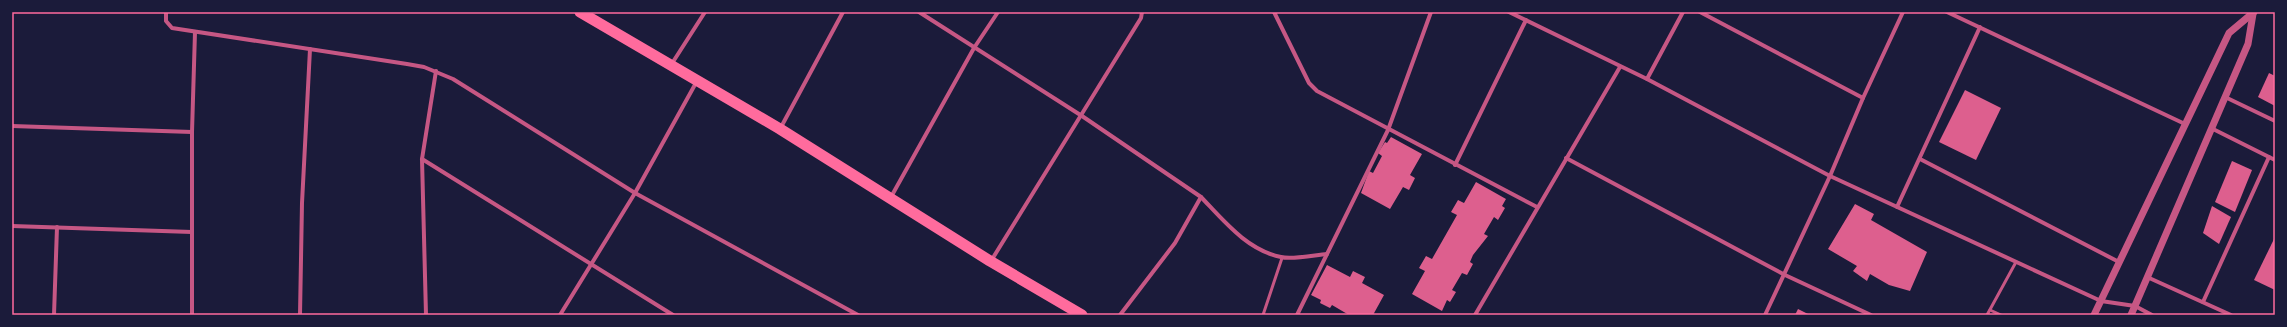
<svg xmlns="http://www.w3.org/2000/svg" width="2287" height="327" font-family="'Golos Text',sans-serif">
  <rect width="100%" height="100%" fill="#1b1b3a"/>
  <g fill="#dd5f8e">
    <path d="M2269,73l6,3v30l-17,-9z"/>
    <path d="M1965,90l36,18 -25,52 -37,-18z"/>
    <path d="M1391,137l31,17 -12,21 5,3 -6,12 -6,-3 -13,22 -29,-16 8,-22 4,2 9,-17 -4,-3 7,-11 2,1z"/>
    <path d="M2232,161l20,9 -17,42 -20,-10z"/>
    <path d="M1476,182l30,17 -4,7 3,2 -7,12 -4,-3 -10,17 4,2 -15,19 -3,7 3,2 -6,11 -5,-2 -10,17 4,2 -6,10 -3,-2 -5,11 -30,-17 13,-23 -6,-3 7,-12 6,3 25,-44 -6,-3 7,-12 6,3z"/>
    <path d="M1855,204l19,10 -3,6 56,32 -17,39 -21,-6 -19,-11 -3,7 -14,-10 4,-5 -29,-17z"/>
    <path d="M2212,206l19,11 -12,27 -16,-11z"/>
    <path d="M2275,237v53l-21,-10z"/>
    <path d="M1327,265l23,12 3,-6 12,6 -3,6 22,12 -11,20h-24l-17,-10 -2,3 -10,-5 1,-3 -10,-5z"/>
    <path d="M1798,309l12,6h-15z"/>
  </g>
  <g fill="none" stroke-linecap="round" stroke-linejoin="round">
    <g stroke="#c65784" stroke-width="3">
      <path d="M1990,310l11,5"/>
      <path d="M1263,315l19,-57"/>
      <path d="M1987,315l29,-53"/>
    </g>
    <g stroke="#c65784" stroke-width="4">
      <path d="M166,12v9l6,7 235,36 17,3 29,12 182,114 223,122"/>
      <path d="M919,12l163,104 119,81 -26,46 -55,72"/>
      <path d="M1274,12l35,71 8,8 220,116"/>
      <path d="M1509,12l138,67 183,97 271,125 34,5 17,9"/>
      <path d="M1700,12l163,86 -33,78 -65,139"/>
      <path d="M1947,12l238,112"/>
      <path d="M671,65l34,-53"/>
      <path d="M1647,79l36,-67"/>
      <path d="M2225,97l50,24"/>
      <path d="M1863,98l40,-86"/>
      <path d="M12,126l180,6"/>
      <path d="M2211,128l64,32"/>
      <path d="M780,129l63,-117"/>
      <path d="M1566,158l219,117 86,40"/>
      <path d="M422,159l251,156"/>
      <path d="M1920,159l199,103"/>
      <path d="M1455,165l71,-145"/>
      <path d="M891,197l83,-149 24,-36"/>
      <path d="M1201,197c23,24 46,53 80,60 11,3 34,-2 46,-3"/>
      <path d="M1897,207l83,-180"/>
      <path d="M12,226l180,6"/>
      <path d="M991,261l150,-243 1,-6"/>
      <path d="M2147,277l84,38"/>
      <path d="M2203,302l66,-145"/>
      <path d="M54,315l3,-88"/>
      <path d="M192,315v-183l3,-100"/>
      <path d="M300,315l2,-112 8,-154"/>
      <path d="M426,315l-4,-156 14,-88"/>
      <path d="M560,315l75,-122 62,-112"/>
      <path d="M1297,315l91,-185 43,-118"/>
      <path d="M1475,315l145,-248"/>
    </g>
    <g stroke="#c65784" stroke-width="7">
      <path d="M2094,315l135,-282 25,-21"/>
      <path d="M2131,315l117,-271 5,-30"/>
    </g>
    <path stroke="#ff6b9d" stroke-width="11" d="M580,12l200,117 210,132 92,54"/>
  </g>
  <rect width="2287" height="327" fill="none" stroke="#1b1b3a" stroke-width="26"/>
  <rect x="13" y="13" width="2261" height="301" fill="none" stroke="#ff6b9d" stroke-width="1.5"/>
</svg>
